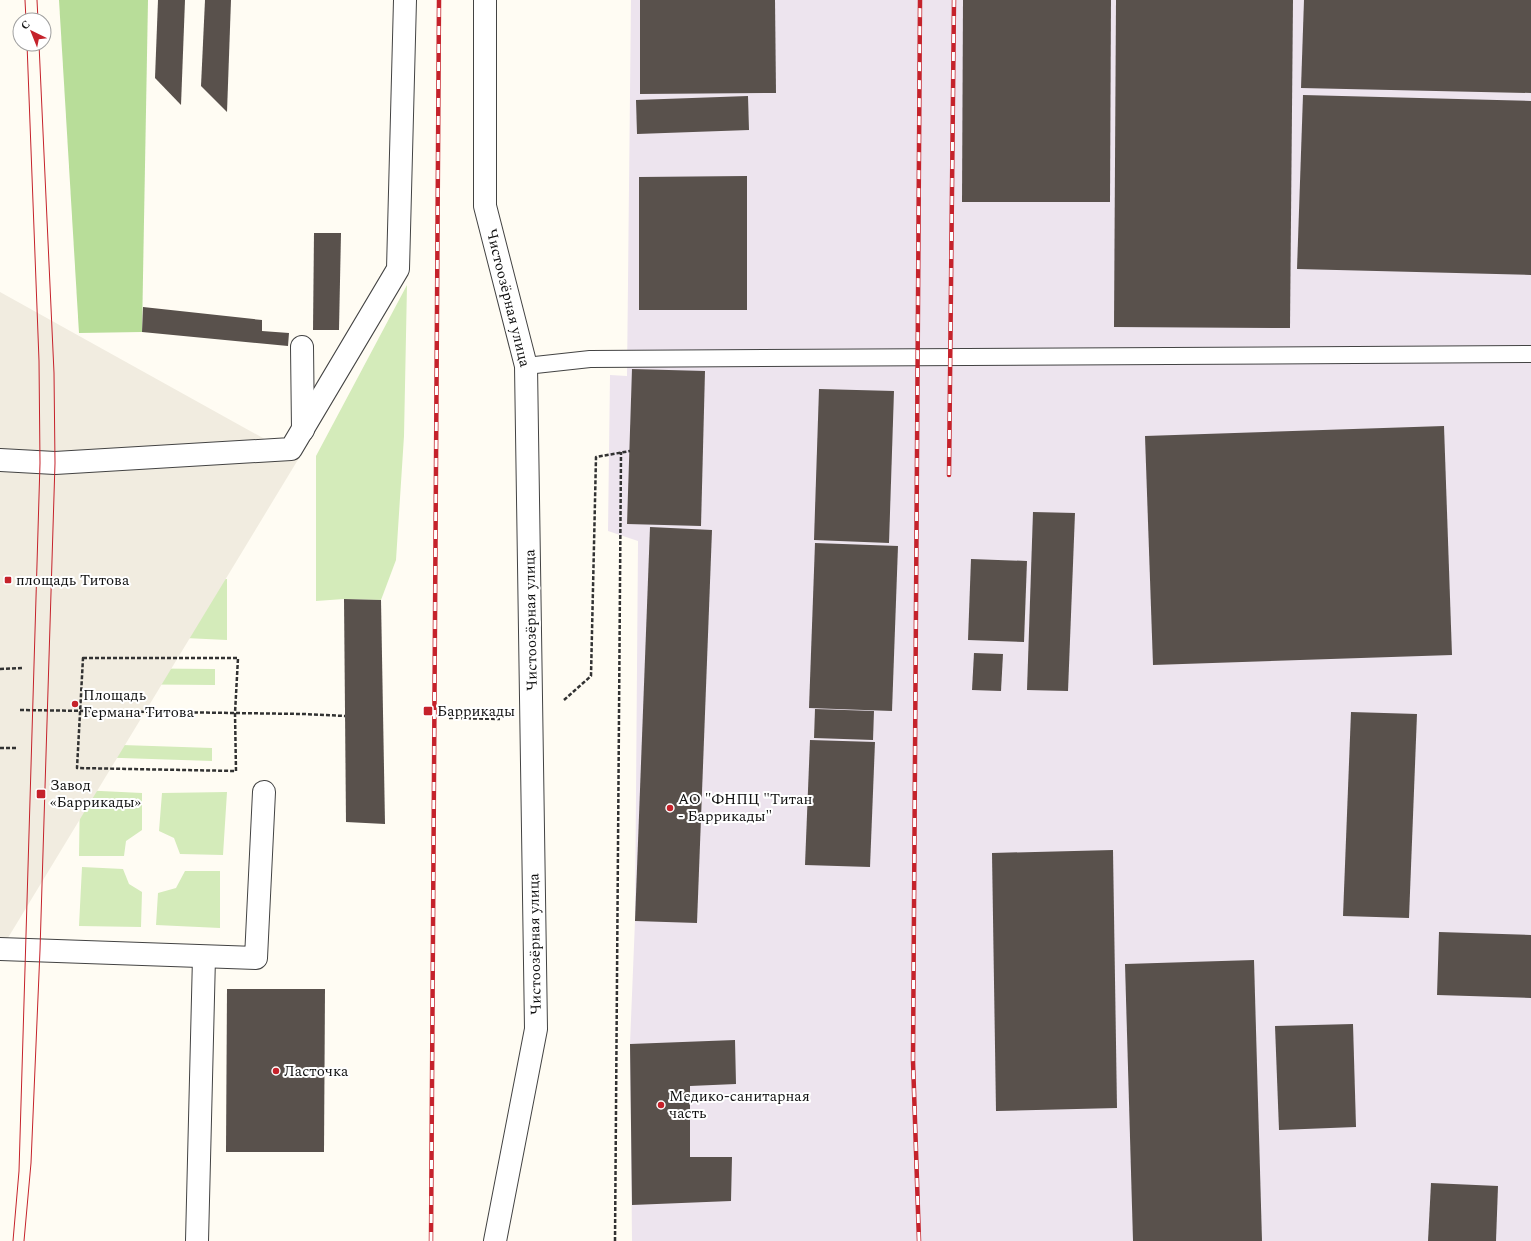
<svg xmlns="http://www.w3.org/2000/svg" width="1531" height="1241" font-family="Spectral,serif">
  <rect width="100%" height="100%" fill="#fffcf3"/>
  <path fill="#ede4ee" d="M631,0h900v1241h-899l-2,-197 5,-123 3,-380 -30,-10 2,-156 17,1z"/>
  <g fill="#d4ebba">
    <path d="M407,285l-3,151 -8,124 -15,40 -37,-1 -28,2v-145z"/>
    <path d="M227,579v61l-63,-3 18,-55z"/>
    <path d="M94,668l121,1v16l-121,-1z"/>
    <path d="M92,744l120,4v13l-121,-4z"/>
    <path d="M80,790l62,3v37l-16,11 -2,15h-45z"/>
    <path d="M227,792l-4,63 -43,-1 -6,-16 -15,-7 3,-38z"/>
    <path d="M82,867l41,2 6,15 13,8 -1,35 -62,-1z"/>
    <path d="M185,871h35v57l-64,-3 2,-32 18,-5z"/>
  </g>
  <path fill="#b8dd99" d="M59,0h89l-6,332 -63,1z"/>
  <path fill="#f1ece0" d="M0,292l299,166 -299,493z"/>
  <g fill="#59514c">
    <path d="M158,0h27l-4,105 -26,-27z"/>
    <path d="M205,0h26l-4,112 -26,-26z"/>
    <path d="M640,0h135l1,93 -136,1z"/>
    <path d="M963,0h148l-1,202h-148z"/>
    <path d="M1116,0h177l-3,328 -176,-1z"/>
    <path d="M1304,0h227v93l-230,-5z"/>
    <path d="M1303,95l228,6v174l-234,-6z"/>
    <path d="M748,96l1,34 -112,4 -1,-34z"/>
    <path d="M747,176v134h-108v-133z"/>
    <path d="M314,233h27l-2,97h-26z"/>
    <path d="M143,307l119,13v11l27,2 -1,13 -146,-14z"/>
    <path d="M632,369l73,2 -4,155 -74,-2z"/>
    <path d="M819,389l75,2 -5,152 -75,-3z"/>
    <path d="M1444,426l8,229 -299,10 -8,-229z"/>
    <path d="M1033,512l42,1 -7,178 -41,-1z"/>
    <path d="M650,527l62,3 -15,393 -62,-2z"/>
    <path d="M815,543l83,3 -6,165 -83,-3z"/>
    <path d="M971,559l56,2 -3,81 -56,-2z"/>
    <path d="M344,599l37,1 4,224 -39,-2z"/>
    <path d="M974,653l29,1 -2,37 -29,-1z"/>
    <path d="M815,709l59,2 -1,29 -59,-2z"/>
    <path d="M1351,712l66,2 -8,204 -66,-2z"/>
    <path d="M810,740l65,2 -5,125 -65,-2z"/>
    <path d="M1113,850l4,258 -121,3 -4,-258z"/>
    <path d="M1439,932l92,3v63l-94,-3z"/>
    <path d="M1254,960l8,281h-129l-8,-277z"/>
    <path d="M227,989h98l-1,163h-98z"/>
    <path d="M1353,1024l3,103 -77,3 -4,-104z"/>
    <path d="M735,1040l1,44 -46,2v71h42l-1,44 -99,4 -2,-161z"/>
    <path d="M1431,1183l67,3 -2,55h-68z"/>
  </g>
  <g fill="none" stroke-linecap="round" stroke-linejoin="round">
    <defs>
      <path id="service" d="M526,366l64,-7 941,-5"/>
      <g id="minor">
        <path d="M485,0v206l41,160 10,663 -41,212"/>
        <path d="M302,347l1,83"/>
        <path d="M0,460l55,3 236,-14 107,-180 7,-269"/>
        <path d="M0,949l256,9 8,-166"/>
        <path d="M197,1241l7,-284"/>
      </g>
    </defs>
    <use href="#service" stroke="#434343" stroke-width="18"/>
    <use href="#minor" stroke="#434343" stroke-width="24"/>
    <g stroke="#323232" stroke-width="2.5" stroke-dasharray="4 2" stroke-linecap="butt">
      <path d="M83,658h155l-3,55 1,58 -159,-3z"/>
      <path d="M0,669l22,-1"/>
      <path d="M564,700l27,-24 5,-219 34,-6"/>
      <path d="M20,710l284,4 41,2"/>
      <path d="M449,718l51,1"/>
      <path d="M0,748h18"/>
      <path d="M615,1241l6,-789"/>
    </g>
    <use href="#service" stroke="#fff" stroke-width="16"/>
    <use href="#minor" stroke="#fff" stroke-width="22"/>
    <g stroke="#c5222b" stroke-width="1">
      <path d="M25,0l1,20"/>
      <path d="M37,0l1,20"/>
      <path d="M13,1241l6,-70 21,-708 -1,-102 -12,-317"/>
      <path d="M24,1241l7,-78 9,-213 15,-487 -1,-90 -15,-329"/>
    </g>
    <defs>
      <g id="rail">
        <path d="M949,475l5,-475"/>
        <path d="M431,1241l8,-1241"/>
        <path d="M919,1241l-6,-180 7,-1061"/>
      </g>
    </defs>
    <use href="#rail" stroke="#c5222b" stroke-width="4.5"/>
    <use href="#rail" stroke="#fff" stroke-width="3" stroke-dasharray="9" stroke-linecap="butt"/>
  </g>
  <g fill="#c5222b" stroke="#fff" stroke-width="1.5">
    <rect x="4" y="576" width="8" height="8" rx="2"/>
    <circle cx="75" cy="704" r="4"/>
    <rect x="423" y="706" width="10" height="10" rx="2"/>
    <rect x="36" y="789" width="10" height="10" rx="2"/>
    <circle cx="670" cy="808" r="4"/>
    <circle cx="276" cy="1071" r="4"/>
    <circle cx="661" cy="1105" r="4"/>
  </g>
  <g text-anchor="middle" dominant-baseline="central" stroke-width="4" stroke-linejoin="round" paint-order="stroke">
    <g font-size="15" fill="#101010" stroke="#fff">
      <text transform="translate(508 298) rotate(76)">Чистоозёрная улица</text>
      <text transform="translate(531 620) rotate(-91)">Чистоозёрная улица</text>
      <text transform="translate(535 944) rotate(-91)">Чистоозёрная улица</text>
    </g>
    <g font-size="15" fill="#101010" stroke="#fff" text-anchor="start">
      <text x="16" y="580">площадь Титова</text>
      <text x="83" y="695">Площадь<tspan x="83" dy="17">Германа Титова</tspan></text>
      <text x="437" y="711">Баррикады</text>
      <text x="50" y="785">Завод<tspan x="50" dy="17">«Баррикады»</tspan></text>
      <text x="678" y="799">АО "ФНПЦ "Титан<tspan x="678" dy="17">- Баррикады"</tspan></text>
      <text x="284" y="1071">Ласточка</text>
      <text x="669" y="1096">Медико-санитарная<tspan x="669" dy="17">часть</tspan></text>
    </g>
  </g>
  <g transform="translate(32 32) rotate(317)"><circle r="19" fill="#ffffff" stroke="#9f9f9f"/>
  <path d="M0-3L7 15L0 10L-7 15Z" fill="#c5222b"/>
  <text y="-6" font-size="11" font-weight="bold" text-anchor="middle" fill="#101010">С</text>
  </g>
</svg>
